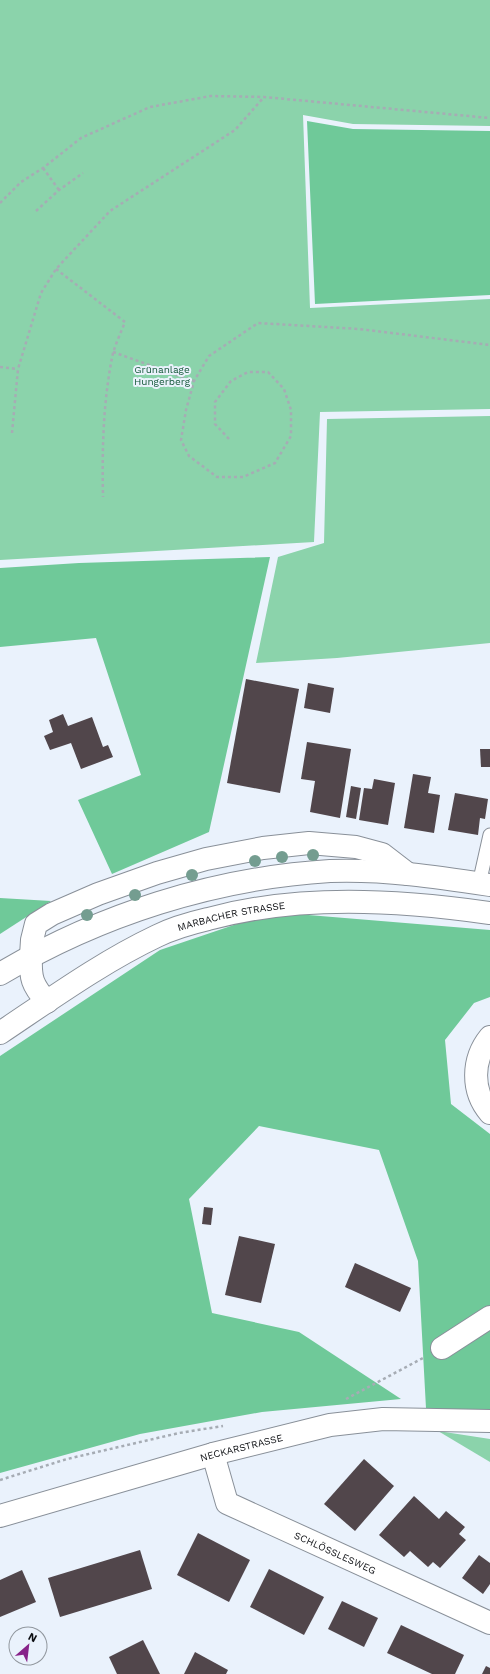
<svg xmlns="http://www.w3.org/2000/svg" width="490" height="1674" font-family="'Work Sans',sans-serif">
  <rect width="100%" height="100%" fill="#eaf2fc"/>
  <g fill="#8bd3ab">
    <path d="M0,0h490v126l-137,-2 -50,-9 7,193 180,-9v110l-170,3 -6,130 -314,18z"/>
    <path d="M490,416v227l-153,15 -81,5 22,-106 46,-14 3,-124z"/>
    <path d="M438,1431l52,8v23z"/>
  </g>
  <g fill="#6fc999">
    <path d="M307,121l46,8 137,2v164l-175,9z"/>
    <path d="M270,557l-61,275 -97,42 -34,-74 63,-25 -45,-137 -96,9v-79l79,-5z"/>
    <path d="M0,898l51,3 -51,33z"/>
    <path d="M272,912l218,18v67l-16,6 -29,37 6,64 39,30v279l-64,-5 -8,-147 -39,-111 -120,-24 -70,73 23,114 87,19 102,67 -139,13 -122,22 -140,39v-417l160,-106z"/>
  </g>
  <g fill="#51464b">
    <path d="M246,679l53,10 -19,104 -53,-10z"/>
    <path d="M308,683l26,5 -4,25 -26,-5z"/>
    <path d="M63,714l5,12 24,-9 11,30 5,-2 5,12 -32,12 -10,-26 -21,7 -6,-14 9,-4 -4,-12z"/>
    <path d="M307,742l44,7 -11,69 -30,-6 5,-31 -14,-2z"/>
    <path d="M480,749h10v18h-9z"/>
    <path d="M413,774l18,3 -3,16 12,2 -6,38 -30,-5z"/>
    <path d="M374,779l21,4 -7,42 -29,-5 5,-32 8,1z"/>
    <path d="M351,786l10,2 -5,31 -10,-2z"/>
    <path d="M455,793l33,6 -3,20 -5,-1 -2,17 -30,-5z"/>
    <path d="M204,1207l9,1 -2,17 -9,-1z"/>
    <path d="M239,1236l36,8 -14,59 -36,-8z"/>
    <path d="M355,1263l56,25 -11,24 -55,-25z"/>
    <path d="M364,1459l30,27 -39,45 -31,-27z"/>
    <path d="M414,1496l25,23 7,-8 19,16 -6,7 7,6 -26,28 -7,-6 -5,5 -18,-16 -6,6 -25,-22z"/>
    <path d="M198,1533l52,27 -21,42 -52,-27z"/>
    <path d="M140,1550l12,39 -92,28 -12,-39z"/>
    <path d="M479,1555l11,8v21l-7,10 -21,-16z"/>
    <path d="M269,1569l55,28 -20,38 -54,-28z"/>
    <path d="M22,1570l14,32 -36,15v-37z"/>
    <path d="M342,1601l36,17 -14,29 -36,-18z"/>
    <path d="M401,1625l63,30 -9,19h-23l-45,-21z"/>
    <path d="M143,1640l17,34h-43l-8,-17z"/>
    <path d="M195,1652l33,18 -2,4h-42z"/>
    <path d="M486,1666l4,2v6h-8z"/>
  </g>
  <g fill="none" stroke-linecap="round" stroke-linejoin="round">
    <defs>
      <path id="lane" d="M479,884l11,-49"/>
      <g id="street">
        <path d="M31,956l1,-16 4,-16 16,-10 46,-20 59,-21 49,-14 57,-11 46,-5 47,4 26,7 26,20"/>
        <path d="M490,1037c-18,22 -19,54 0,76"/>
        <path d="M442,1348l48,-31"/>
        <path id="s1" d="M213,1454l14,49 263,120"/>
        <path id="s2" d="M0,1516l213,-62 117,-29 53,-6 107,2"/>
      </g>
      <g id="secondary">
        <path d="M31,956c-1,22 1,29 16,46"/>
        <path d="M0,974c99,-59 214,-96 330,-103 54,-2 107,6 160,14"/>
        <path id="s3" d="M0,1033c51,-34 102,-71 157,-97 16,-8 34,-13 51,-17 92,-25 189,-19 282,-6"/>
      </g>
    </defs>
    <use href="#lane" stroke="#899099" stroke-width="15"/>
    <use href="#street" stroke="#899099" stroke-width="24"/>
    <use href="#secondary" stroke="#899099" stroke-width="24"/>
    <g stroke="#a6acb4" stroke-width="2.5" stroke-dasharray="3 3" stroke-linecap="butt">
      <path d="M43,168l16,22"/>
      <path d="M0,203l21,-21 22,-14 38,-30 69,-31 61,-11 53,1 226,21"/>
      <path d="M36,211l23,-21 24,-17"/>
      <path d="M56,269l69,53c-4,10 -9,21 -12,31 -10,48 -11,96 -10,144"/>
      <path d="M113,352l81,29"/>
      <path d="M0,367l18,2"/>
      <path d="M12,433l6,-64 23,-76 15,-24 54,-58 125,-81 29,-33"/>
      <path d="M229,439l-14,-15v-22l16,-21 17,-9h20l16,17 7,21v26l-16,27 -32,14h-26l-28,-21 -8,-16 5,-30 8,-29 15,-25 49,-33 101,6 131,16"/>
      <path d="M346,1399l77,-41"/>
      <path d="M0,1480l67,-21 112,-26 44,-7"/>
    </g>
    <use href="#lane" stroke="#fff" stroke-width="13"/>
    <use href="#street" stroke="#fff" stroke-width="22"/>
    <use href="#secondary" stroke="#fff" stroke-width="22"/>
  </g>
  <g fill="#749d90">
    <circle cx="313" cy="855" r="6"/>
    <circle cx="282" cy="857" r="6"/>
    <circle cx="255" cy="861" r="6"/>
    <circle cx="192" cy="875" r="6"/>
    <circle cx="135" cy="895" r="6"/>
    <circle cx="87" cy="915" r="6"/>
  </g>
  <g text-anchor="middle" dominant-baseline="central" stroke-width="4" stroke-linejoin="round" paint-order="stroke">
    <g font-size="10" fill="#135738" stroke="#eaf2fc">
      <text x="162" y="369">Grünanlage<tspan x="162" dy="12">Hungerberg</tspan></text>
    </g>
    <g font-size="10" fill="#0c0e12" stroke="#eaf2fc">
      <text stroke="none"><textPath href="#s3" startOffset="262">MARBACHER STRASSE</textPath></text>
      <text stroke="none"><textPath href="#s2" startOffset="251">NECKARSTRASSE</textPath></text>
      <text stroke="none"><textPath href="#s1" startOffset="170">SCHLÖSSLESWEG</textPath></text>
    </g>
  </g>
  <g transform="translate(28 1646) rotate(28)"><circle r="19" fill="#eaf2fc" stroke="#91979e"/>
  <path d="M0-3L7 15L0 10L-7 15Z" fill="#872289"/>
  <text y="-6" font-size="11" font-weight="bold" text-anchor="middle" fill="#0c0e12">N</text>
  </g>
</svg>
